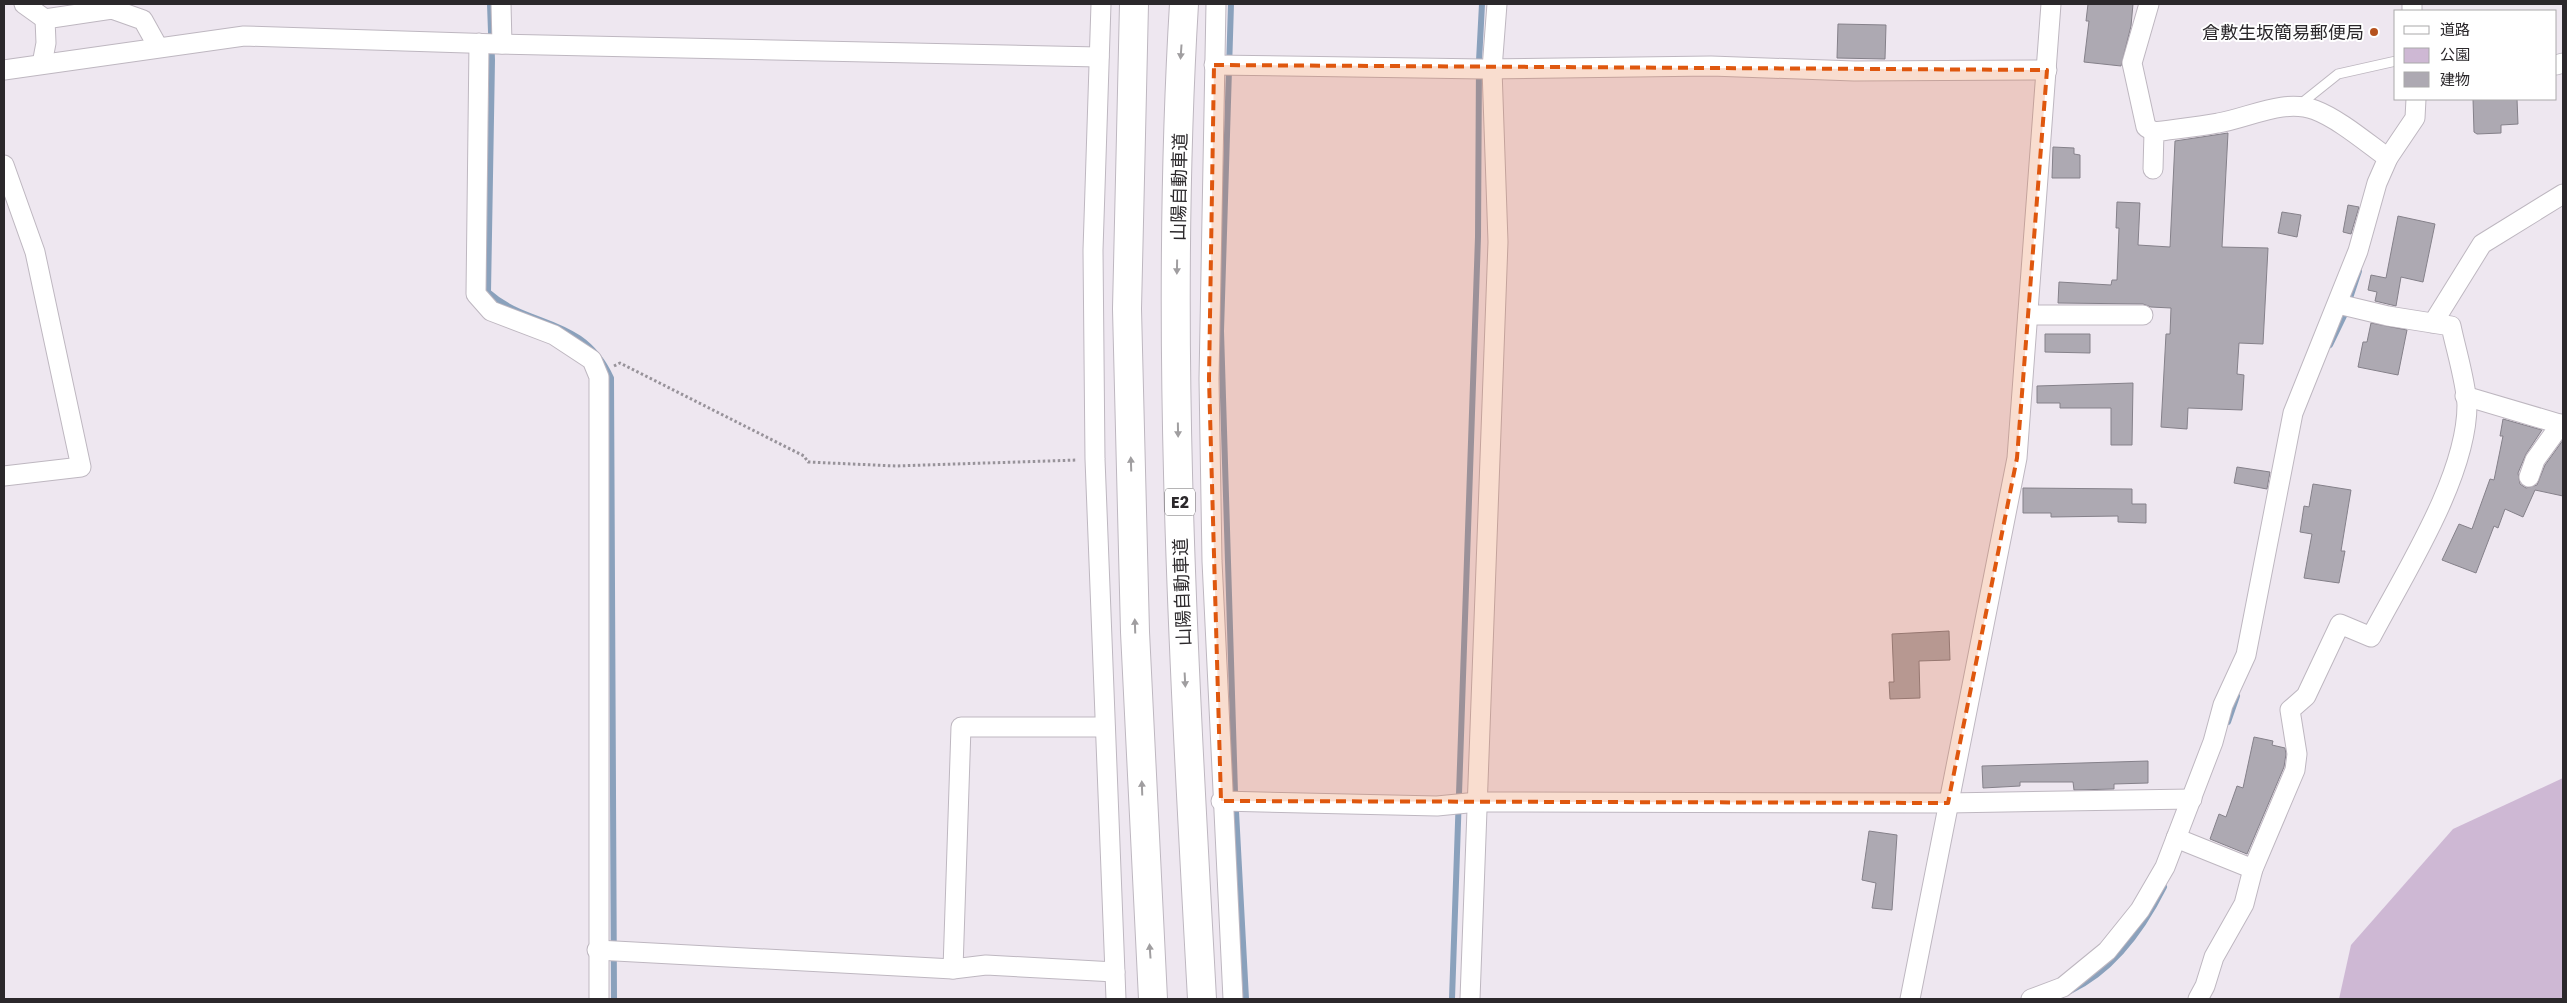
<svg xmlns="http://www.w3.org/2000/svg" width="2567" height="1003" font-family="Poppins,'Noto Sans JP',sans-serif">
  <rect width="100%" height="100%" fill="#eee7f0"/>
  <path fill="#ceb8d4" d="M2563,778v221h-224l12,-54 102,-116z"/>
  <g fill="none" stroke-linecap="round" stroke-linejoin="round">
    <g stroke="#8aa1bc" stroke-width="6">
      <path d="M490,4l2,56 -4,232c41,37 94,23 123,86l3,621"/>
      <path d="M1231,4l-10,327 14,462 11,206"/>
      <path d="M2330,345l14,-29 15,-45"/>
      <path d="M2228,722l9,-26"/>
      <path d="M2070,991c43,-20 73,-62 94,-104"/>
      <path d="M1452,999l26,-762 1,-176 3,-57"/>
    </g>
  </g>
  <g fill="#ada9b2" stroke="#85818a">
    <path d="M2088,4h45l-2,22 -10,40 -37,-4 5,-41h-3z"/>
    <path d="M1838,24l48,1 -1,34 -48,-1z"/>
    <path d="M2473,99h44l1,25 -17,1v8l-24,1 -3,-2z"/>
    <path d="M2228,133l-6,114 46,1 -5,96 -24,-1 -2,31 7,1 -2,35 -54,-2 -1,21 -26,-2 5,-93h4l1,-26 -20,-1 -8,-3 -85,-1 1,-21 52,3 1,-5h5l2,-52h-3l1,-26 23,1 -2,42 32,2 5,-106z"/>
    <path d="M2053,147l21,1v6l6,1v23h-28z"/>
    <path d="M2348,205l11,2 -8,27 -8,-2z"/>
    <path d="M2282,212l19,3 -4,22 -19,-4z"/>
    <path d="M2398,216l37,8 -12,58 -22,-5 -5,29 -21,-5 2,-9 -9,-2 3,-15 15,3z"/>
    <path d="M2371,323l36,7 -9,45 -40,-8 5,-25h4z"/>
    <path d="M2045,334h45v19l-45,-1z"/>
    <path d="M2133,383l-1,62h-21v-37h-51v-5h-23v-17z"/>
    <path d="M2503,419l39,11 -16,24 -8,19 2,11 6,4 11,-3 8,-20 18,-25v56l-28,-6 -12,27 -18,-8 -7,19 -4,-2 -18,47 -34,-13 17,-36 13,5 18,-50 4,1 9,-44h-3z"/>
    <path d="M2237,467l33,5 -3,17 -33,-6z"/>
    <path d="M2313,484l38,6 -10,61h4l-6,32 -35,-5 8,-44 -12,-2 4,-26 5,1z"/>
    <path d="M2023,488l109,1v15h14v19l-28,-1v-6l-67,1v-4h-28z"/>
    <path d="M1949,631l1,29 -31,1 1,37 -30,1 -1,-17h5l-2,-48z"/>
    <path d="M2254,737l19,4 -1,4 13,3 1,6 -2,13 -37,87 -37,-15 9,-25 7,3 11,-31 6,2z"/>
    <path d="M2148,761v22l-34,1v5l-40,1 -1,-8h-53v4l-37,2 -1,-22z"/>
    <path d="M1869,831l28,4 -5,75 -20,-2 4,-25 -14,-3z"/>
  </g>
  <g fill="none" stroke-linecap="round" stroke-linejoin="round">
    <defs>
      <path id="service" d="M2298,106l40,-32 58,-13"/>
      <g id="minor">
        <path d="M24,4l21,15"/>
        <path d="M501,4l1,40"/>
        <path d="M1101,4l-8,246 2,209 21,540"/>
        <path d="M1216,4l-7,375 3,182 21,438"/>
        <path d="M2149,4l-17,59 14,64 8,5"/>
        <path d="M2412,11v-7"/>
        <path d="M479,43l-3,251 15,17 63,24 38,25 7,17v622"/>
        <path d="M42,64l4,-21 -1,-24 67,-10 31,11 15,27"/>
        <path d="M1214,65l270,4 227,-3 143,5 193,-1"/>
        <path d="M2556,65l7,-2"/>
        <path d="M4,70l240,-34 254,8 601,13"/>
        <path d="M4,165l31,87 46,215 -77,9"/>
        <path d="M2153,169l1,-37c21,-3 43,-5 64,-9 31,-5 66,-25 97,-13 24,9 52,33 73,48"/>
        <path d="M2028,315h115"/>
        <path d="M2433,323l49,-79 81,-50"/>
        <path d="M2465,396l98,29"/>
        <path d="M2529,477l6,-17 26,-36"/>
        <path d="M1221,801l216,5 41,-4 470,1 244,-4"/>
        <path d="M2176,838l77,31"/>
        <path d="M597,950l356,19 33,-4 129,7"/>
        <path d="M953,969l8,-242h144"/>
        <path d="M1470,999l28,-757 -6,-173 5,-65"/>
        <path d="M1910,999l107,-541 34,-454"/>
        <path d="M2031,999l32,-12 44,-36 33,-41 25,-43 48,-125 10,-37 23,-50 47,-242 65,-162 19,-68 11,-25 27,-40 1,-19"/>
        <path d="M2198,999l7,-13 9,-29 30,-53 9,-35 42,-99 2,-16 -7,-44 16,-14 34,-72 31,13c33,-63 96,-160 96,-232 -1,-23 -11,-55 -16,-79l-63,-10 -50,-12"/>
      </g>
      <g id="motorway">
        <path d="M1134,4l-7,305 8,323 18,367"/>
        <path d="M1184,4c-20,330 0,665 18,995"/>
      </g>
    </defs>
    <use href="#service" stroke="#beb7c0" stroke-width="11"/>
    <use href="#minor" stroke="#beb7c0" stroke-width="21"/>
    <use href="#motorway" stroke="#beb7c0" stroke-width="30"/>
    <path stroke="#98939a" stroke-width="3" stroke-dasharray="2.5 2.5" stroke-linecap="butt" d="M614,366l6,-3 184,93 4,6 88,4 181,-6"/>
    <use href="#service" stroke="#fff" stroke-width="9"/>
    <use href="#minor" stroke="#fff" stroke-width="19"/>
    <use href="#motorway" stroke="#fff" stroke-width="28"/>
  </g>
  <defs><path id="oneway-solid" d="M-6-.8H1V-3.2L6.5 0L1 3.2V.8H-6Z" transform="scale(1.25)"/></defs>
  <g fill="#a09ea0">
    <use href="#oneway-solid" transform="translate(1181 52) rotate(94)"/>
    <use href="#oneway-solid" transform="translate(1177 267) rotate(91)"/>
    <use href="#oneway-solid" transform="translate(1178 430) rotate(89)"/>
    <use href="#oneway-solid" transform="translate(1131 464) rotate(-92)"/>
    <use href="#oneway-solid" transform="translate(1135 626) rotate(-92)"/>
    <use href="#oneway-solid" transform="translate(1185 680) rotate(87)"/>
    <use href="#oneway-solid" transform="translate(1142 788) rotate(-92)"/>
    <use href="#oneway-solid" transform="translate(1150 951) rotate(-94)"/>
  </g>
  <path fill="#df570e" fill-opacity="0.2" stroke="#df570e" stroke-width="4" stroke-dasharray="10 6" stroke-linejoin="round" d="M1214,65l833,5 -30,388 -69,345 -727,-2 -12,-422z"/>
  <circle fill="#b6521e" stroke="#fff" stroke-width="2" cx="2374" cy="32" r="5"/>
  <g text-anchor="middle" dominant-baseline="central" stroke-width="4" stroke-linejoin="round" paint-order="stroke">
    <rect fill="#fff" stroke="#6b686b" stroke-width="1" x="1165" y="488.5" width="30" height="27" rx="4"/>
    <g font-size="16" font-weight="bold" fill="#2b282b">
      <text x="1180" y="502">E2</text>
    </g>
    <g font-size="18" fill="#2b282b" stroke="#fff" text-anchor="end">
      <text x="2364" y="32">倉敷生坂簡易郵便局</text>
    </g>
    <g font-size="18" fill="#2b282b" stroke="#fff">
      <text transform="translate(1179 187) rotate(-89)">山陽自動車道</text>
      <text transform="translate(1182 592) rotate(-92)">山陽自動車道</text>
    </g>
  </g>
  <rect width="2567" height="1003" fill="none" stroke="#2b282b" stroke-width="10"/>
  <rect x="2394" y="10" width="162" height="90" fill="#ffffff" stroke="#aaa9aa"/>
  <rect x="2404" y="26" width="25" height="8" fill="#ffffff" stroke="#aaa9aa"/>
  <text x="2440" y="35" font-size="15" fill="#2b282b">道路</text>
  <rect x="2404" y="48" width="25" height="15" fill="#ceb8d4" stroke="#aaa9aa"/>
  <text x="2440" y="60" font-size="15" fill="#2b282b">公園</text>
  <rect x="2404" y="72" width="25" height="15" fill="#ada9b2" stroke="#aaa9aa"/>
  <text x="2440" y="85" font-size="15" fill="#2b282b">建物</text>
</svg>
